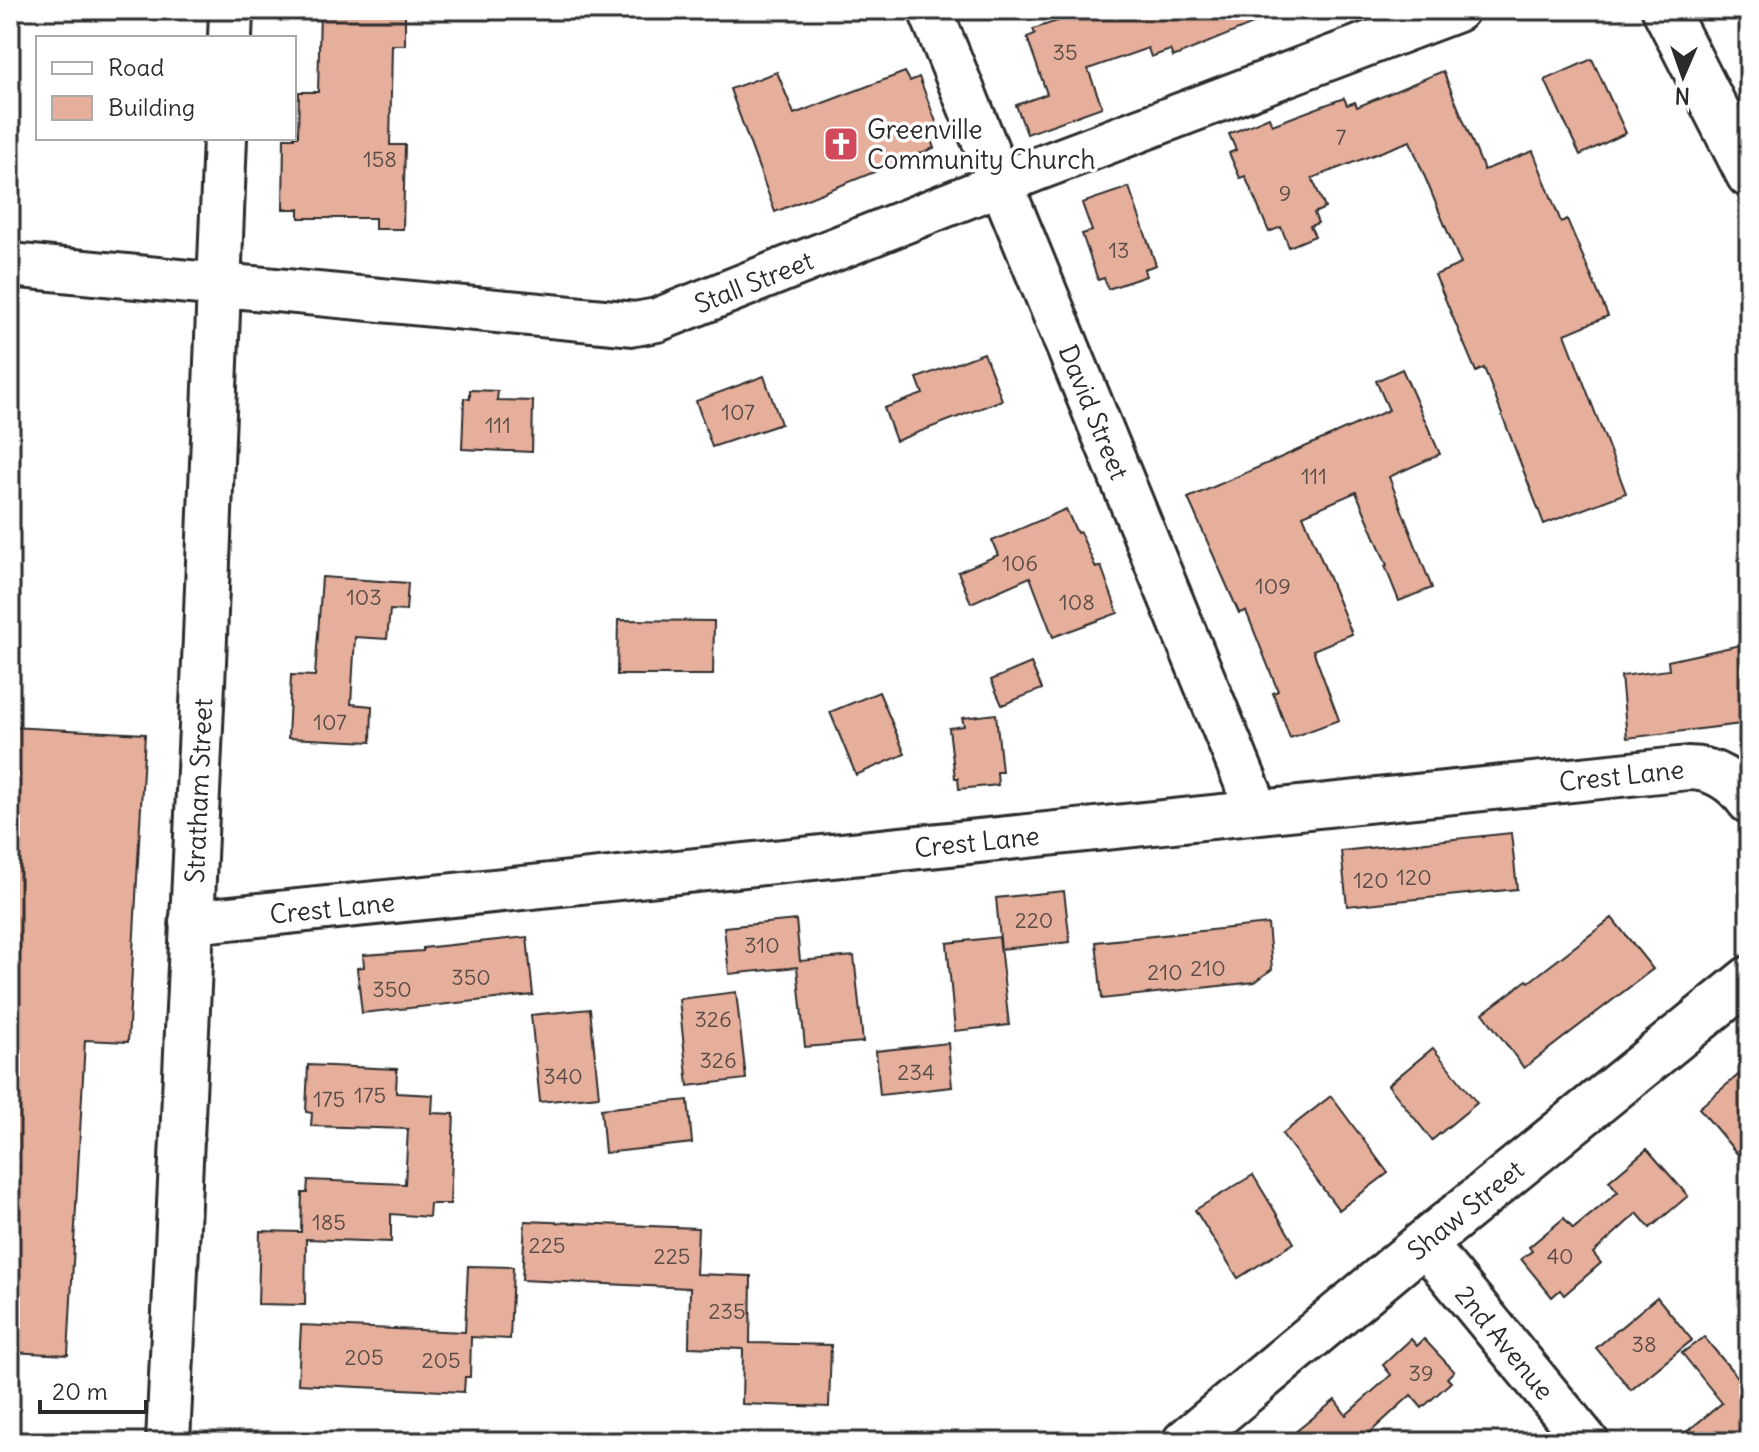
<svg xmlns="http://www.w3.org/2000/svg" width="1759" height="1452" font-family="Delius,sans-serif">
  <rect width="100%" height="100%" fill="#fff"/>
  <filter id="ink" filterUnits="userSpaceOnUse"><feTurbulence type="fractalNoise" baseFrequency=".0125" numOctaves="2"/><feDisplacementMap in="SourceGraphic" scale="16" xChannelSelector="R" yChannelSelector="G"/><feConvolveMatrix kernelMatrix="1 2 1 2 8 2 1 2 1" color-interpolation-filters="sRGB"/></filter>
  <g filter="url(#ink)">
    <g fill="#e6af9c" stroke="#2b2b2b" stroke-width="2">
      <path d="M320,10h85v35h-13l-2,100h15l-2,84h-28v-11h-76v-9h-16l1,-71h10v-2h4l1,-44h19z"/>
      <path d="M1090,10h197l-114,47 -3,-7 -19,7 -3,-9 -60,21 14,38 -75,27 -11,-29 31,-11 -20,-57 8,-3 -2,-5z"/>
      <path d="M1592,59l34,74 -46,22 -35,-75z"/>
      <path d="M1443,71l41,99 49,-19 28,71 6,-3 41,97 -43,18 61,159 -82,31 -60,-156 -8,4 -41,-97 26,-11 -51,-123 -98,37 13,30 -11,5 4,10 -8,3 5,10 -26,11 -8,-20 -12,5 -24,-56 -5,2 -11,-25 7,-3 -7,-16 40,-17 3,8 72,-27 3,7 8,-3 2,5z"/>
      <path d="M777,72l17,42 111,-42 5,9 9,-4 22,58 -10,5 3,8 -159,64 -45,-123z"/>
      <path d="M1129,187l27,78 -12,4 2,7 -38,13 -4,-11 -6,2 -16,-46 10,-3 -10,-28z"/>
      <path d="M984,353l18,47 -106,41 -12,-33 39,-14 -6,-16z"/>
      <path d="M1402,369l38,85 -51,23 43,111 -33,13 -14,-35 2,-1 -31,-73 -53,23 49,119 -39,16 26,70 -49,18 -17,-45 5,-2 -32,-80 -7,2 -51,-115 201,-88 -13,-29z"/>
      <path d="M764,376l17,48 -69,23 -16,-46z"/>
      <path d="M470,390l28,1 -1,9 36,1 -1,51 -70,-3 2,-51 6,1z"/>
      <path d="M1066,509l11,24 3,-1 16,36 5,-2 17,47 -65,24 -23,-60 -59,26 -13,-31 40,-17 -6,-14z"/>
      <path d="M322,577l86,6 -2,28 -16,-1 -3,29 -32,-2 -4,67 21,2 -1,36 -83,-4 3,-63 24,1z"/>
      <path d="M618,620l96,1 -1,54h-96z"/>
      <path d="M1749,643v80l-122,15 -6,-62 48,-6 -1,-9z"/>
      <path d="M1031,663l11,26 -40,16 -11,-25z"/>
      <path d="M879,692l26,62 -49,21 -26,-63z"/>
      <path d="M996,714l6,58h-5l1,13 -39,4 -1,-11h-3l-6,-50 15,-2 -2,-8z"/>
      <path d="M10,727l135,7 -17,308 -43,-2 -17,315 -58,-3z"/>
      <path d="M1511,833l6,56 -170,17 -6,-55z"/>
      <path d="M1064,891l6,51 -69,7 -5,-51z"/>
      <path d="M1612,918l41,51 -129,99 -41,-55 44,-33 2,2z"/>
      <path d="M796,920l4,41 54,-5 9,86 -58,5 -8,-80 -68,7 -5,-47z"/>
      <path d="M1268,924l4,45 -17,13 -153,17 -6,-57z"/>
      <path d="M527,937l6,58 -171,18 -5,-45 7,-1 -1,-12 60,-4v-3z"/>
      <path d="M999,937l10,88 -54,6 -8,-88z"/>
      <path d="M736,992l10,87 -58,7 -9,-87z"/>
      <path d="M590,1009l9,87 -59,6 -9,-87z"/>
      <path d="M948,1043l4,44 -72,8 -4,-44z"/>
      <path d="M1433,1048l44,55 -45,37 -44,-55z"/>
      <path d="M308,1065l89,4 -1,24 37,2 -1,18 22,1 -4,90h-20l-1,13 -38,-3v28l-85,-3 -1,66 -47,-1 2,-73 41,1 1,-39h5l1,-13 97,4 3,-55 -97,-3 1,-13 -6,-1z"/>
      <path d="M1749,1066v102l-50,-60z"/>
      <path d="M1331,1096l57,77 -49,37 -57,-76z"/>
      <path d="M688,1100l4,43 -87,10 -4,-44z"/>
      <path d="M1647,1149l41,47 -38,32 -13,-15 -44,40 8,10 -37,32 -4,-5 -8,7 -31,-38 11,-8 -3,-4 35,-29 9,11 45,-37 -9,-11z"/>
      <path d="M1253,1175l41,68 -56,35 -43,-68z"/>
      <path d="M525,1221l173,7 -2,46 55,2 -1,67 81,2 -2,62 -87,-3 1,-55 -54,-2 1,-59 -168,-8z"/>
      <path d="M468,1266l45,1 -3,72 -39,-2 -1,40h-5l-1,15 -166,-8 3,-59 164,7z"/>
      <path d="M1657,1297l35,43 -61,50 -35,-42z"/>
      <path d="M1704,1337l40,48 5,-5v62h-75l48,-39 -40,-50z"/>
      <path d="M1411,1339l6,7 7,-7 30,32 -7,7 4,4 -29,26 -11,-13 -47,43 4,4h-85l52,-42 11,15 45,-40 -8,-10z"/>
    </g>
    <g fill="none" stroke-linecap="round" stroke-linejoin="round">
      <defs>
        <g id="street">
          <path id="s1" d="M930,10l328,802"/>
          <path d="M230,38l1,-28"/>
          <path id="s2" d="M10,265l625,59 22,-4 380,-151 420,-159"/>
          <path id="s3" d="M191,922l1497,-154c25,0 46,13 61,34"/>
          <path id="s4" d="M1424,1243l163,199"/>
          <path id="s5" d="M168,1442l36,-780 21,-524"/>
        </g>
        <g id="secondary">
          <path d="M1665,10l84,165"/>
          <path id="s6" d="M1185,1442l239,-199 325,-264"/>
        </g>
      </defs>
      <use href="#street" stroke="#2b2b2b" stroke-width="48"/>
      <use href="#secondary" stroke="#2b2b2b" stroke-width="50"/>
      <use href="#street" stroke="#fff" stroke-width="42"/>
      <use href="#secondary" stroke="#fff" stroke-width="44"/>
    </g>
  </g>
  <defs>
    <symbol id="church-square" viewBox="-11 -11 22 22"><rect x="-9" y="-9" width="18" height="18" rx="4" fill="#d1495b" stroke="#fff"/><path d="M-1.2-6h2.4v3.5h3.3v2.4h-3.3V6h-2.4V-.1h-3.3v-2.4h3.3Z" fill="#fff"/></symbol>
  </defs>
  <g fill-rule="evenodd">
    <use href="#church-square" x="821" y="124" width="40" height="40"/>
  </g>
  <g text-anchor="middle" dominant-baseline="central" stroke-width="7" stroke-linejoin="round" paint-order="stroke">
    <g font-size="22" fill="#5a4c47">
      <text x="1065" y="52">35</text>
      <text x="1341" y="137">7</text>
      <text x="380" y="159">158</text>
      <text x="1285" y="193">9</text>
      <text x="1119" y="250">13</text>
      <text x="738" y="412">107</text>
      <text x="498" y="425">111</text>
      <text x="1314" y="476">111</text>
      <text x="1020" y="563">106</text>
      <text x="1273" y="586">109</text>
      <text x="364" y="597">103</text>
      <text x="1077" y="602">108</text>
      <text x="330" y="722">107</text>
      <text x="1414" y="877">120</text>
      <text x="1371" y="880">120</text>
      <text x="1034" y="920">220</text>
      <text x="762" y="945">310</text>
      <text x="1208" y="968">210</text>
      <text x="1165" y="972">210</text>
      <text x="471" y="977">350</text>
      <text x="392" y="989">350</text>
      <text x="713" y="1019">326</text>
      <text x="718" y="1060">326</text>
      <text x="916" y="1072">234</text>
      <text x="563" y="1076">340</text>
      <text x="370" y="1095">175</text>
      <text x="329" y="1099">175</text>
      <text x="329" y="1222">185</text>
      <text x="547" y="1245">225</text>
      <text x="672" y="1256">225</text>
      <text x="1560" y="1256">40</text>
      <text x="727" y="1311">235</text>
      <text x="1644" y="1344">38</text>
      <text x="364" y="1357">205</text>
      <text x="441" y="1360">205</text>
      <text x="1421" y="1373">39</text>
    </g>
    <g font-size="26" fill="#2b2b2b" stroke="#fff" text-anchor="start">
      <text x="867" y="129">Greenville<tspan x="867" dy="30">Community Church</tspan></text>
    </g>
    <g font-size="26" fill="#2b2b2b" stroke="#fff">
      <text stroke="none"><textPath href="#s2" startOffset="754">Stall Street</textPath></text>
      <text stroke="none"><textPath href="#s1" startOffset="434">David Street</textPath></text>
      <text stroke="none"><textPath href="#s3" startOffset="1438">Crest Lane</textPath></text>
      <text stroke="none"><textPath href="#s5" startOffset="652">Stratham Street</textPath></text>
      <text stroke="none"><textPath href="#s3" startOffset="790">Crest Lane</textPath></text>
      <text stroke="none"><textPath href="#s3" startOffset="142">Crest Lane</textPath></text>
      <text stroke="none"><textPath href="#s6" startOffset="364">Shaw Street</textPath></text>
      <text stroke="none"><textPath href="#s4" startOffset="128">2nd Avenue</textPath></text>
    </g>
  </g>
  <rect width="1759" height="1452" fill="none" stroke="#fff" stroke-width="40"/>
  <rect x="20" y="20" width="1719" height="1412" fill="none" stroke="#2b2b2b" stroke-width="3" filter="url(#ink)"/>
  <rect x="36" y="36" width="260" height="104" fill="#ffffff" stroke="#aaaaaa" stroke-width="2"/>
  <rect x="52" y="62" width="40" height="12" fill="#ffffff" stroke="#aaaaaa" stroke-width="2"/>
  <text x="108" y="76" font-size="24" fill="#2b2b2b">Road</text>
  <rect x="52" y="96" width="40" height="24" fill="#e6af9c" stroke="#aaaaaa" stroke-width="2"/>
  <text x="108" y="116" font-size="24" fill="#2b2b2b">Building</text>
  <g transform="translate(1683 76) rotate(182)" stroke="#ffffff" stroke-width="6" paint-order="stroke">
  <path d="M0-6L14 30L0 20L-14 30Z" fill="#2b2b2b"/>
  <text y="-12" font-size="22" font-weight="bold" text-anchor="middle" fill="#2b2b2b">N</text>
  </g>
  <path d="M40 1400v12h106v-12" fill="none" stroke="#2b2b2b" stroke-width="4"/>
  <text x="52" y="1400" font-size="24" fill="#2b2b2b" stroke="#ffffff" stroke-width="6" paint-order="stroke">20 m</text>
</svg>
